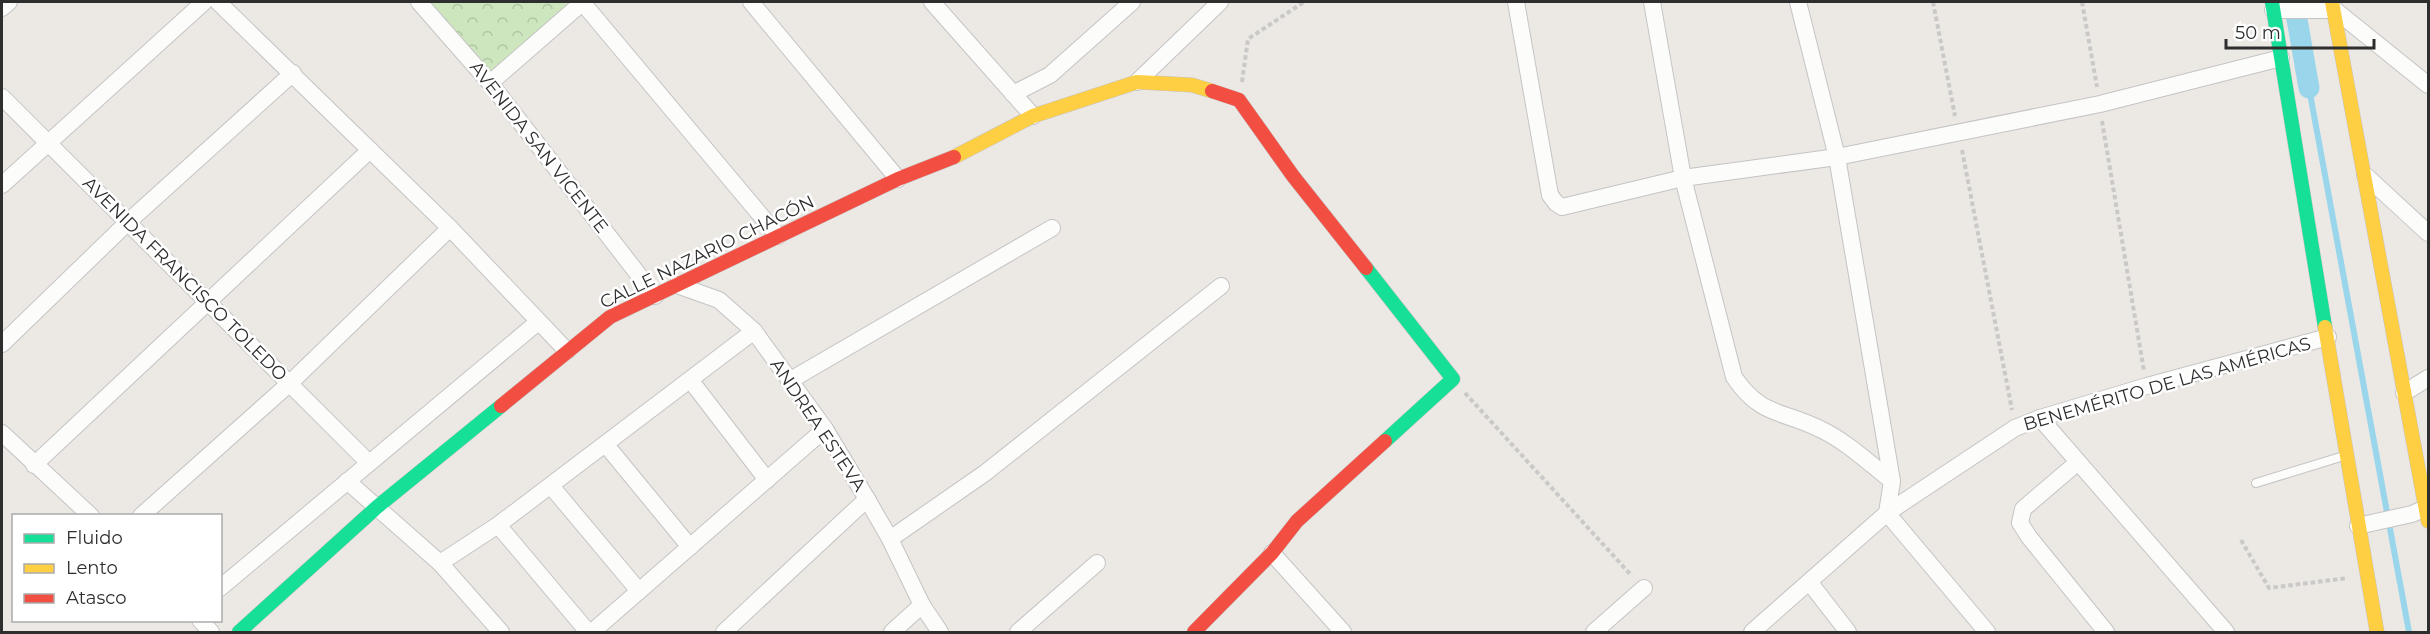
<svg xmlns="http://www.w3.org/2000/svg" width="2430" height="634" font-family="Montserrat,sans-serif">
  <defs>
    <pattern id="park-crowns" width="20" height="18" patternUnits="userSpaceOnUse" patternTransform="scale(1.5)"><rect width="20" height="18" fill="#cee6be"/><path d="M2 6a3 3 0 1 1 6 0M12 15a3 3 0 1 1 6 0" fill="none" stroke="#b1c6a4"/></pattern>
  </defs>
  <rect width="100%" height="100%" fill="#ece8e4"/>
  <path fill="url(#park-crowns)" d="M419,2h163l-92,81z"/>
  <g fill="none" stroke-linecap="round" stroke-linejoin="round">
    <path stroke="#99d6ec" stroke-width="6" d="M2309,88l100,544"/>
    <path stroke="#99d6ec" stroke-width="21" d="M2294,2l15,86"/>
    <defs>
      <path id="lane" d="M2256,483l91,-28"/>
      <g id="street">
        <path d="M218,2l232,226 117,123"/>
        <path d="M419,2l71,81 165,213"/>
        <path d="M582,2l196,234"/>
        <path d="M751,2l147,177"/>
        <path d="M932,2l101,114"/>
        <path d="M1516,2l34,193 6,8 6,4 121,-29 154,-21 263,-53 181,-46"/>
        <path d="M1652,2l31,176 51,199c27,40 48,33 86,52 26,12 49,34 72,52"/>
        <path d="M1798,2l39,155 55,324 -5,32 100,119"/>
        <path d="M2,8l7,-6"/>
        <path d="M2273,10h62l93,75"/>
        <path d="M1137,82l83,-80"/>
        <path d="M490,83l93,-81"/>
        <path d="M1013,94l37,-19 82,-73"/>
        <path d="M2,97l366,365"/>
        <path d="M2365,175l63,58"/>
        <path d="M2,185l202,-183"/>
        <path d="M677,285l42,15 35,31 71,98 42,70 23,40 32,66 18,27"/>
        <path d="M2,344l126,-122 165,-149"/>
        <path d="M691,381l76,99"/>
        <path d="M789,381l263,-153"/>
        <path d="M2404,393l24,-15"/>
        <path d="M2040,418l186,214"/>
        <path d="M2,433l89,83"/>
        <path d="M606,445l84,102"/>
        <path d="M2078,462l-55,47 -3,14 9,14 77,95"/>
        <path d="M34,465l336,-315"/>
        <path d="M347,481l93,82 61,69"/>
        <path d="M551,486l88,105"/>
        <path d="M141,516l149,-133 160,-155"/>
        <path d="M498,525l90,107"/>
        <path d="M2358,526l54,-12 16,-7"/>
        <path d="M890,539l95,-66 236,-187"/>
        <path d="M1272,553l71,79"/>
        <path d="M440,563l58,-38 256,-194"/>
        <path d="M1810,583l38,49"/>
        <path d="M220,588l318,-266"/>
        <path d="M200,620l11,12"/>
        <path d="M592,632l233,-203"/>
        <path d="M724,632l143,-133"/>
        <path d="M892,632l30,-27"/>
        <path d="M1018,632l79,-69"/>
        <path d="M1594,632l50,-44"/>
        <path d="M1752,632l135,-119 128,-85 25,-10 107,-32 181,-49"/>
      </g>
      <g id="fast">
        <path d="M2272,2l53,325"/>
        <path d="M1366,268l87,111 -68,62"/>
        <path d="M239,632l138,-125 124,-101"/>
      </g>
      <g id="slow">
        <path d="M2332,2l96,519"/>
        <path d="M954,157l79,-41 104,-34 55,3 20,6"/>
        <path d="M2325,327l52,305"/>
      </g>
      <g id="jam">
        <path d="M1212,91l27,9 54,76 73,92"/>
        <path d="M501,406l109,-89 288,-138 56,-22"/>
        <path d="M1194,632l78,-79 25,-32 88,-80"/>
      </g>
    </defs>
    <use href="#lane" stroke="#c5c4c5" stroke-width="10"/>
    <use href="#street" stroke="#c5c4c5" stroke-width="18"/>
    <use href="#fast" stroke="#c5c4c5" stroke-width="15"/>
    <use href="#slow" stroke="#c5c4c5" stroke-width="15"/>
    <use href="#jam" stroke="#c5c4c5" stroke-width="15"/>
    <g stroke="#c9c9c8" stroke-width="4" stroke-dasharray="4.5 3" stroke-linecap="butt">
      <path d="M1933,2l22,114"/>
      <path d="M2082,2l15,85"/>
      <path d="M1242,82l6,-43 56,-37"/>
      <path d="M2102,121l42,250"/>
      <path d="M1962,150l50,260"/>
      <path d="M1465,393l167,183"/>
      <path d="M2241,540l28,48 79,-10"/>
    </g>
    <use href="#lane" stroke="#fcfcfb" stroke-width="8"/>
    <use href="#street" stroke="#fcfcfb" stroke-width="16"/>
    <use href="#fast" stroke="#16e098" stroke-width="14"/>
    <use href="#slow" stroke="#ffcf43" stroke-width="14"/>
    <use href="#jam" stroke="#f24e42" stroke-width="14"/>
  </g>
  <g text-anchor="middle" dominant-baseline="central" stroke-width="5" stroke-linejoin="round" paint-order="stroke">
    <g font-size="18" fill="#2e2e2e" stroke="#fff">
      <text transform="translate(539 147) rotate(52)">AVENIDA SAN VICENTE</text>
      <text transform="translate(707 252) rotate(-26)">CALLE NAZARIO CHACÓN</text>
      <text transform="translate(185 279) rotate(45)">AVENIDA FRANCISCO TOLEDO</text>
      <text transform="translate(2167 384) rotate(-16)">BENEMÉRITO DE LAS AMÉRICAS</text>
      <text transform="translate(818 425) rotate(56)">ANDREA ESTEVA</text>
    </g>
  </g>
  <rect width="2430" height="634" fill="none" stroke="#2e2e2e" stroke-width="6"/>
  <rect x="12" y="514" width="210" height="108" fill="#ffffff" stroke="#ababab" stroke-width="1.5"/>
  <rect x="24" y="534" width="30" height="9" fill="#16e098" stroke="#ababab" stroke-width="1.5"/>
  <text x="66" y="544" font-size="18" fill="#2e2e2e">Fluido</text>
  <rect x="24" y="564" width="30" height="9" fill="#ffcf43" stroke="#ababab" stroke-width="1.5"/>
  <text x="66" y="574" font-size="18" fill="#2e2e2e">Lento</text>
  <rect x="24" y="594" width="30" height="9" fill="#f24e42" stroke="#ababab" stroke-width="1.5"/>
  <text x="66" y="604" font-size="18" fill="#2e2e2e">Atasco</text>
  <path d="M2226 39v9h148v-9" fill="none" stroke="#2e2e2e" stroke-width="3"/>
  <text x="2235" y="39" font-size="18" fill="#2e2e2e" stroke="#ffffff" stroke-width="4.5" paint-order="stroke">50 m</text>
</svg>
